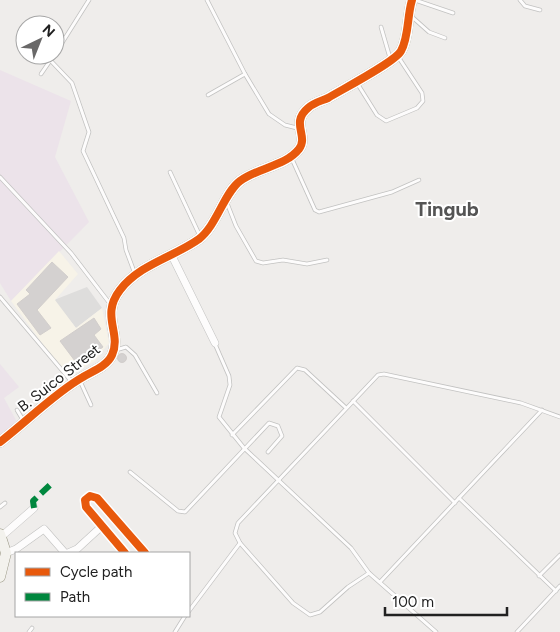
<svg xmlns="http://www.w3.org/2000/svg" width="560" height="632" font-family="Figtree,sans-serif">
  <rect width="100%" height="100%" fill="#efedeb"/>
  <path fill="#dedddc" d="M87,287l15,21 -26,20 -22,-28z"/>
  <g fill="#ece3ea">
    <path d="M0,70l71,31 -16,56 34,65 -78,79 -11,-18z"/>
    <path d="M0,364l19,23 -15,11 13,24 -17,14z"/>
  </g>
  <path fill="#f7f3e8" d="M59,251l19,23 -23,26 21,28 26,-20 7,35 -14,18 -28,16 -56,-76z"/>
  <g fill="#d4d1d0" stroke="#d2cecc">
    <path d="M52,262l16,15 -31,33 14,18 -11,7 -23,-31 13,-10 -4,-4z"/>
    <path d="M94,318l7,11 -7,6 9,12 -25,18 -18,-24z"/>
    <circle cx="122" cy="358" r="4.5"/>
  </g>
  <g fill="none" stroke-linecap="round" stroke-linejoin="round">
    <defs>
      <g id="lane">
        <path d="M207,0l38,74 24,40 16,11 12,3"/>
        <path d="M415,0l38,13"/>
        <path d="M520,0l5,6 15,4"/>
        <path d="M411,16l18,16 16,6"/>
        <path d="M381,27l9,31"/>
        <path d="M55,54l34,-54"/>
        <path d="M51,61l21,22 17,49 -6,19 41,87 2,12 9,24"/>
        <path d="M41,74l13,-19"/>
        <path d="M357,83l20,32 9,6 31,-13 6,-7 -1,-8 -23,-35"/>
        <path d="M208,95l37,-21"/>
        <path d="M292,159l23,51 4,2 73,-20 27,-12"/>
        <path d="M170,172l29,62"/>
        <path d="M0,177l71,76 40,52"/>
        <path d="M227,203l9,23 20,35 7,2 20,-3 24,4 20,-4"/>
        <path d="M0,297l72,85"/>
        <path d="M215,344l14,32 1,9 -11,32 25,31 107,100 18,25 67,59"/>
        <path d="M116,350l10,-3 9,8 22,38"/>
        <path d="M80,381l11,24"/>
        <path d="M353,401l102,102"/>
        <path d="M17,410l6,10"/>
        <path d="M542,410l-83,88 97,93"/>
        <path d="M232,435l65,-67 8,2 40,37"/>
        <path d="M130,472l48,39 7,1 84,-89 9,3 4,10 -14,16"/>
        <path d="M0,507l5,-4"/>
        <path d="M240,543l-5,-10 3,-10 140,-148 6,-1 137,29 39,14"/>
        <path d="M539,576l21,-21"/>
        <path d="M380,582l79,-84"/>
        <path d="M189,611l51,-68 53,60 17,12 10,-3 28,-25 21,-14"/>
        <path d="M29,632l3,-4"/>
        <path d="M175,632l10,-16"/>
        <path d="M517,632l43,-46"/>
      </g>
      <g id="street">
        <path d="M171,254l44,89"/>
        <path d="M2,536l32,-28"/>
        <path d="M6,553l10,-4 28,-20 21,24"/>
        <path d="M68,553l9,-4 25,-23"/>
        <path d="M125,553l-39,-46 -1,-7 5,-4 7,2 48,55"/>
      </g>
      <g id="secondary">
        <path d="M0,442c25,-19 56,-50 83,-65 10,-6 24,-11 29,-22 10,-22 -12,-39 8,-65 20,-26 54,-33 79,-51 18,-14 25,-46 41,-58 17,-13 46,-15 59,-32 10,-13 -9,-26 9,-41 5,-5 13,-7 20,-10 13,-8 67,-36 73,-47 8,-14 6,-35 11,-51"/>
        <path d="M0,534l6,19 -6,24"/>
      </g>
    </defs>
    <use href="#lane" stroke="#c2c2c1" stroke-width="4.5"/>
    <use href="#street" stroke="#c2c2c1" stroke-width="8"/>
    <use href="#secondary" stroke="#999683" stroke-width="11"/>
    <use href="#lane" stroke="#fdfcfc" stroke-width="3"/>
    <use href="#street" stroke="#fdfcfc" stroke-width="7"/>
    <use href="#secondary" stroke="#f3f2ed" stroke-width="10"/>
    <path stroke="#00873e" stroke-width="6" stroke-dasharray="12 6" stroke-linecap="butt" d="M34,508l-1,-7 17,-16"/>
    <defs>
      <g id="cycleway">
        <path d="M0,442c25,-19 56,-50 83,-65 10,-6 24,-11 29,-22 10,-22 -12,-39 8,-65 20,-26 54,-33 79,-51 18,-14 25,-46 41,-58 17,-13 46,-15 59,-32 10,-13 -9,-26 9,-41 5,-5 13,-7 20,-10 13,-8 67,-36 73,-47 8,-14 6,-35 11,-51"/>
        <path d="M125,553l-39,-46 -1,-7 5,-4 7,2 48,55"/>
      </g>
    </defs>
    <use href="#cycleway" stroke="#fff" stroke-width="11"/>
    <use href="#cycleway" stroke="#e8590c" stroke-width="8"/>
  </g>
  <g text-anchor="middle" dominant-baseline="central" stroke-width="4" stroke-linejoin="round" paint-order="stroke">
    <g font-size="15" fill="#212121" stroke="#fff">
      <text transform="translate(59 378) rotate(-38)">B. Suico Street</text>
    </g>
    <g font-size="20" font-weight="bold" fill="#545454" stroke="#fff">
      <text x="447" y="209">Tingub</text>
    </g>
  </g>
  <rect x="15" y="552" width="175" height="65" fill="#ffffff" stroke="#a6a6a6"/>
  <rect x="25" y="568" width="25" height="8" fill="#e8590c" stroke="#a6a6a6"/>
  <text x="60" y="577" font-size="15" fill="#212121">Cycle path</text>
  <rect x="25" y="593" width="25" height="8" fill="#00873e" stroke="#a6a6a6"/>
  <text x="60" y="602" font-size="15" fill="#212121">Path</text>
  <g transform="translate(40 40) rotate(43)"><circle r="24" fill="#ffffff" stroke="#a6a6a6"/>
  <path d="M0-4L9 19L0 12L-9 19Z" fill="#696868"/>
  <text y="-8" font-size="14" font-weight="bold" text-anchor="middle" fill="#212121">N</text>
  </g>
  <path d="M385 607v8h122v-8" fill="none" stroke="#212121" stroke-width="2.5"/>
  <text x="392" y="607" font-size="15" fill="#212121" stroke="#ffffff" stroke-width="4" paint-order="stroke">100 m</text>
</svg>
